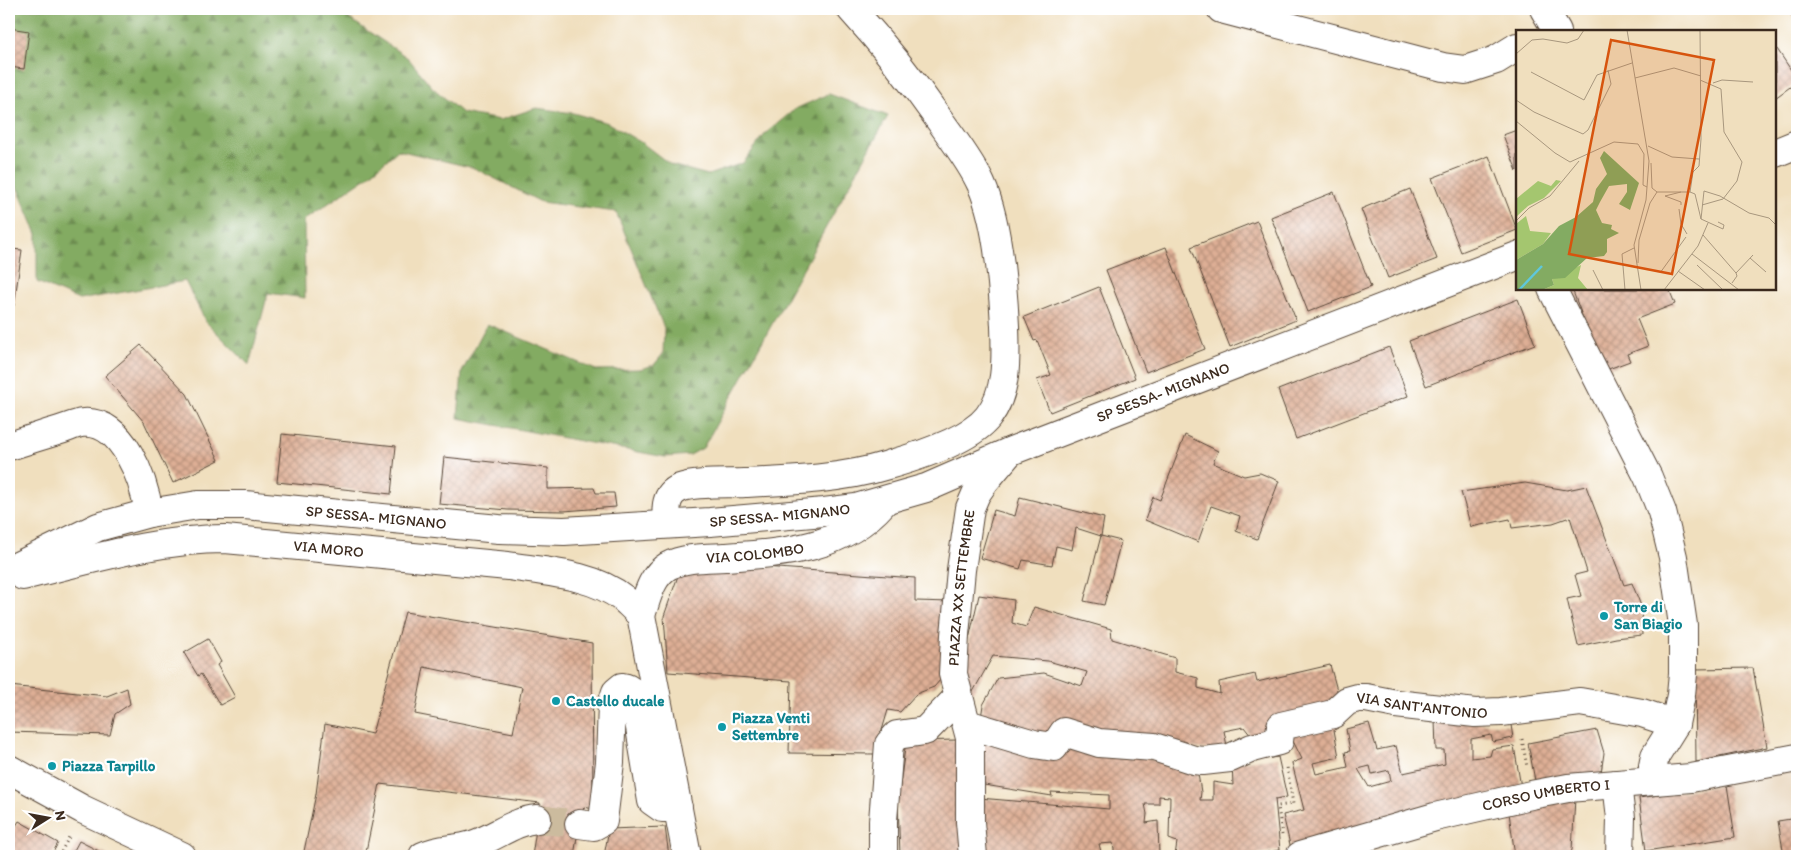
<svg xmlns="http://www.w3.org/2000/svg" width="1806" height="865" font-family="Itim,sans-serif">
  <defs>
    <pattern id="forest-firs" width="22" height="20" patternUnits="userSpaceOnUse" patternTransform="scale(1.25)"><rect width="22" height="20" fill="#83ab62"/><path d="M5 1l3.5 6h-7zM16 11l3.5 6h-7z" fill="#6c8b50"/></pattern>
    <pattern id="building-cross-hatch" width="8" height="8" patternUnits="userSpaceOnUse" patternTransform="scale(1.25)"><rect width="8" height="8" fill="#deaf95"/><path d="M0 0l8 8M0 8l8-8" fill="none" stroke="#b58f79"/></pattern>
  </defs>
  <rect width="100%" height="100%" fill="#fff"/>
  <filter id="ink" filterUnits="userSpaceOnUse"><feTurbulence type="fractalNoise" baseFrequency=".02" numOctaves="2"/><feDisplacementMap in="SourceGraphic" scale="10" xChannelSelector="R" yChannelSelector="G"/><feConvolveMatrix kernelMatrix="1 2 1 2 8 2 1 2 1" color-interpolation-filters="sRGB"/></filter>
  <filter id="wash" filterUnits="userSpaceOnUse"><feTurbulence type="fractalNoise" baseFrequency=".0096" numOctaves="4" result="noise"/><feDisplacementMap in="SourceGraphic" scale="20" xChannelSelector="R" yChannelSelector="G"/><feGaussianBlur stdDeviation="1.12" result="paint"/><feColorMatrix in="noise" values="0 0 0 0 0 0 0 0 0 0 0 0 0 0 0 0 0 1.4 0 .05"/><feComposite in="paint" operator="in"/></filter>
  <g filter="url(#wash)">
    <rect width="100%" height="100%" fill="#f0dfbe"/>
    <path fill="#e5d0b4" d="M1797,767v89h-153l-10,-63z"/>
    <path fill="url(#forest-firs)" stroke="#5f6a40" d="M9,9h326l73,49 25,30 29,25 38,7 36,-12 37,5 35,10 34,20 29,22 37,10 35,-12 23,-30 29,-24 34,-15 59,22 -185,332 -13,7 -25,2 -207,-39 4,-46 25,-48 109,46 44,-1 14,-4 9,-11 1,-26 -48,-116 -75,-10 -67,-34 -76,-18 -31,27 -63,43 1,78 -37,-5 -19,72 -43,-43 -21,-41 -106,19 -42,-18v-48l-28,-66z"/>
    <g id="blocks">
      <g fill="url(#building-cross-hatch)" fill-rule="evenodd">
        <path d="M1787,9h10v13z"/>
        <path d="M9,28l20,3 -5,38 -15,-2z"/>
        <path d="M1775,46l22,33v3l-22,16z"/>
        <path d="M1517,130v41l-14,-36z"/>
        <path d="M1489,156l28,74 -56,22 -29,-74z"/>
        <path d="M1410,189l27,70 -49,19 -27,-69z"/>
        <path d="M1334,192l37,95 -63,25 -37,-95z"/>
        <path d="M1257,221l39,99 -66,27 -39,-100z"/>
        <path d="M9,236h4l-2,13 11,1 -8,55 -5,10z"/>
        <path d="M1166,247l39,102 -59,23 -40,-102z"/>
        <path d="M1099,287l36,91 -85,34 -13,-32 14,-5 -14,-35 -3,1 -10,-24z"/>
        <path d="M1572,289h97l6,15 -38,15 11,27 -21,8 3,7 -27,10z"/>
        <path d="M1518,299l17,45 -109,42 -17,-45z"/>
        <path d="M141,345l46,49 32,66 -46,23 -29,-61 -39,-46z"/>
        <path d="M1389,347l19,49 -112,43 -18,-49z"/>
        <path d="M282,434l114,12 -5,48 -114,-12z"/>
        <path d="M1185,435l33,16 -5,12 31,13 16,-3 19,8 -22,58 -21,-8 4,-15 -29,-10 -13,36 -53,-22 8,-23 7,3z"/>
        <path d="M444,457l104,11v21l46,-1 2,5h18l2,14 -52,4 -56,-1 -69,-6z"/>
        <path d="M1525,483l42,7 19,-4 38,99 8,-2 9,23 1,29 -26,3 -38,8 -11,-47 14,-3 -6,-21 12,-3 -17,-55 -17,6 -41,5 -2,-9 -39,8 -10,-35z"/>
        <path d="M1020,497l84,21 -3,18 20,5 -17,64 -20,-4 17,-65 -25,-8 -4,22 -16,-4 -4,19 -29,-5 -3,9 -40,-11 14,-48 21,6z"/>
        <path d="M709,563l206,15v23l36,1 -3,69 -14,16 -18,7 -16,18 -12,-2 -13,44 -86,-1 2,-72 -123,-9 -4,-56 15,-43z"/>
        <path d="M979,595l35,5 -2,23 14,4 8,-20 77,22 1,10 63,19v14l23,6v10l22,6 -1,-12 36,-8 2,8 73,-17 10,36 -68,30 -21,5 -7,-9 -20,4 4,20 -179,-14 -68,-19 2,-13 15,-27 46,-5 38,13 5,-14 -39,-11 -55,-5 -24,43 -8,-24z"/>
        <path d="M405,612l187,31 1,166 -9,-2 -5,17 -5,32h-42l8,-53 -160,-19 -15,72h-62l13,-62 9,-70 47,10zM424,667l98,20 -9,46 -98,-19z"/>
        <path d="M208,639l13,23 -4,3 18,32 -15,8 -19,-31 -3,2 -14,-23z"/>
        <path d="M1753,668l14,79 -71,15 -1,-93z"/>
        <path d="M9,686l98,10 20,-8 3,16 -15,10 -5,21 -101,-3z"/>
        <path d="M1337,718l1,10 -4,2 5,27 -26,6 3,11 32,-7 -3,-15 5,-1 -4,-22 23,-6 8,27 19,-4 7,27 42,-9 -1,-14h-8l-1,-30 76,5 2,13 -20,4 -2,-7 -20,4v19l19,-2 2,-7 22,-3 7,41 -230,62 -8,-34 21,-5 -12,-47 10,-4 -15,-30zM1370,766l2,8 17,-4 2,11 -22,6 -11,-18z"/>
        <path d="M1597,730l7,23 -3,20 -65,13 -8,-43z"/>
        <path d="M983,739l83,3 131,26 4,24 -1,8h13v-18l20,3 -1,-22 46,-6 9,40 -12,2 5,51 -32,6h-73l2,-14 -8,-3 1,-42 -11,-1v8h-14l2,10 -1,9 12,-2 1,35h-44l-2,-13 -14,1 3,12h-120l-3,-58 130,11v-14l-58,-3 1,4 -74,-12z"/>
        <path d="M958,740l10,116h-68l-2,-56 8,-59z"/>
        <path d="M1727,785l8,52 -89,14 -7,-53z"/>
        <path d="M1575,798l-3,52 -3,6h-54l-6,-43z"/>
        <path d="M1797,818v38h-13l-6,-35z"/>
        <path d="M19,821l39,22 -7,13h-42v-22l1,1z"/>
        <path d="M665,827l4,29h-65l5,-27z"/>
        <path d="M79,841l30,15h-38z"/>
      </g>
    </g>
  </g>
  <g filter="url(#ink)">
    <use href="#blocks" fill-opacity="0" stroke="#564536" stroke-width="1"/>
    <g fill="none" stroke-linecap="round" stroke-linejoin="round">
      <path stroke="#ccbb9e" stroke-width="28" stroke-dasharray="28 14" stroke-linecap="butt" d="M537,819l42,5"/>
      <defs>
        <g id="minor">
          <path d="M1221,9l222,58 22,3 31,-10 21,-13"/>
          <path d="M1544,9l13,22"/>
          <path d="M1775,153l22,-9"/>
          <path d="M1552,289l96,188 14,35 11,45 10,68v49l-2,21 -6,29 -20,32 -2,10 1,15"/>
          <path d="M9,446c17,-5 34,-11 51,-16 7,-2 15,-6 22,-7 41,-5 62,58 67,90"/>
          <path d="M667,524c-1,-14 -3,-29 13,-36 15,-6 48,-4 65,-5 47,-2 98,-4 143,-18 28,-8 82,-25 100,-48 20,-26 18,-59 17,-91 -2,-40 -7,-105 -24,-142 -10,-22 -26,-42 -40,-62 -28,-40 -57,-77 -90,-113"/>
          <path id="s1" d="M9,570l89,-43 51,-14 49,-8h47l254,24 65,2 146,-9 114,-10 32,-4 70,-20 85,-37 506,-195"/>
          <path id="s2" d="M23,576c67,-16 133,-37 202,-37l283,27c38,6 85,8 116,33 6,5 11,11 17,16"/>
          <path id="s3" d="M967,724l67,20 20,3 10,-15 35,11 55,4 40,13 9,1 27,-3 22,-10 27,-7 2,-15 52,-12 14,-13 11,-3h8l30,6 79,9 26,-1 79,-10 62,11 33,11"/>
          <path d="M9,769l73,40 100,47"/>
          <path d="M1617,784l4,34 -1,38"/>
          <path d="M579,824l15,2 9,-5 7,-59 2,-58 4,-12 6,-5c10,1 12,7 14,16l16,98 10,7h16"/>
          <path d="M423,856c16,-8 33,-6 49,-11 23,-7 41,-24 65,-26"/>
          <path id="s4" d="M687,856l-46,-241c6,-17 10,-39 27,-49 17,-9 38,-8 57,-9 57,-4 117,-7 158,-54"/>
          <path d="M883,856v-35l6,-77 8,-9 28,-4 33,-34"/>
          <path id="s5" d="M973,856l-3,-34v-84l-17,-64 2,-39 6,-65 9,-62 6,-14 9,-13 22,-26"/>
          <path id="s6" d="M1300,856l135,-39 96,-22 37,-7 123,-10 106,-20"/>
        </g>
      </defs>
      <use href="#minor" stroke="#564536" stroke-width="30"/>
      <g stroke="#564536" stroke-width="3" stroke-dasharray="1 4" stroke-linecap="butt">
        <path d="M1522,739l5,28"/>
        <path d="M1282,835l-4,-29 15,-2 -6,-37"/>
        <path d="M59,856l11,-21"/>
      </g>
      <use href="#minor" stroke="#fff" stroke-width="28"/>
    </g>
  </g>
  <g fill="#0f9aa8" stroke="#fff" stroke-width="2">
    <circle cx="1604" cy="616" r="5"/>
    <circle cx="556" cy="701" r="5"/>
    <circle cx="722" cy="727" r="5"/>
    <circle cx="52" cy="766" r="5"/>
  </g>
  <g text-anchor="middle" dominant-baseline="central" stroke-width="4.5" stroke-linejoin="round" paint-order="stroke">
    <g font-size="15" fill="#3b2a1e" stroke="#fff">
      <text stroke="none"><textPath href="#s1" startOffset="1190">SP SESSA- MIGNANO</textPath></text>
      <text stroke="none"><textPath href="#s1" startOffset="785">SP SESSA- MIGNANO</textPath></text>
      <text stroke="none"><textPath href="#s1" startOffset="380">SP SESSA- MIGNANO</textPath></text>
      <text stroke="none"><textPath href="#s2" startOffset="310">VIA MORO</textPath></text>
      <text stroke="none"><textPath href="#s4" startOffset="391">VIA COLOMBO</textPath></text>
      <text stroke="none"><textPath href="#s5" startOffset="271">PIAZZA XX SETTEMBRE</textPath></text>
      <text stroke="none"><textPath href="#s3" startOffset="494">VIA SANT'ANTONIO</textPath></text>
      <text stroke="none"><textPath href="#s6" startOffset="254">CORSO UMBERTO I</textPath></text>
    </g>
    <g font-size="15" font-weight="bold" fill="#0d838f" stroke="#fff" text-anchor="start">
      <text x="1614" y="607">Torre di<tspan x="1614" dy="17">San Biagio</tspan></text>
      <text x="566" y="701">Castello ducale</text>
      <text x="732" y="718">Piazza Venti<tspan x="732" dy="17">Settembre</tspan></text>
      <text x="62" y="766">Piazza Tarpillo</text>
    </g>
  </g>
  <g transform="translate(1516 30)">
    <rect width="260" height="260" fill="#f0dfbe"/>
    <path d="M40,150l5,1 -17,17 -16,8 -12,11v-18l22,-18 13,5zM10,186l4,15 21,2 -8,11 -27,16v-36zM65,235l-3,13 10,12h-46l12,-5 -2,-6z" fill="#a4c66f"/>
    <path d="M88,121l35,32 -9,27 -11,-6 8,-12v-8l-18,2 -9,16 -4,8 6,13 10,2 -1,4 8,4 -12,6v13l-3,4 -17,2 -22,20 -13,1 2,6 -12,5h-26v-30l27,-16 16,-18 17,-9 17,-15 3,-13 11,-15 -7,-16z" fill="#83ab62"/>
    <path fill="none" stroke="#5fc7db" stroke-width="2.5" d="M3,260l23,-24"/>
    <path fill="none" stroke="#a8977e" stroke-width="1" d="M111,0l22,131 -3,39 -12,45 7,45M184,0l1,109 -2,27 -6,6 -3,20 5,2 6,25 22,10 1,-4 -6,-3M0,24l16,-14 11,-1 24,4 11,-4 6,-9M15,42l53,28 13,-25 35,-12M119,48l39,-10 27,8M184,50l21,9 3,43 18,30 -5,19 -14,18M197,53l9,-3 31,2M0,70l18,12 49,22 5,-4 23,-46 -3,-14M0,91l39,32 15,9 44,-20 24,2 6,10 -1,31 4,2M132,116l24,11 27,2M135,133l1,25 5,4M141,162h33M165,175v-3l-16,-6 16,-4M186,175l21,-6M163,179l2,15 6,10M185,189l3,-28 16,5 29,17 20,5 7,7M0,191l13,-13 21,-12 29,-35M187,205l33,38M176,224l47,36M234,228l16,14M122,233l1,-23 11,-37 7,-11M181,235l26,25M77,240l10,20M162,241l27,19M144,243l26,-36M216,253l5,-7 -1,-3 17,-18M109,260l-3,-36 12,-6M148,260l34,-44 10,-23"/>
    <path fill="#d7540e" fill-opacity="0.15" stroke="#d7540e" stroke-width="2.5" d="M95,10l103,20 -42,214 -103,-20z"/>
    <rect width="260" height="260" fill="none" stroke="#3b2a1e" stroke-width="2.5"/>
  </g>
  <rect width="1806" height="865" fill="none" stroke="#fff" stroke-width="30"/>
  <g transform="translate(48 818) rotate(79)" stroke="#ffffff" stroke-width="4" paint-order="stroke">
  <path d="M0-4L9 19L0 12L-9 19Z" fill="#3b2a1e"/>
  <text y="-8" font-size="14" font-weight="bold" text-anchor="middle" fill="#3b2a1e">N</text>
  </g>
</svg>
